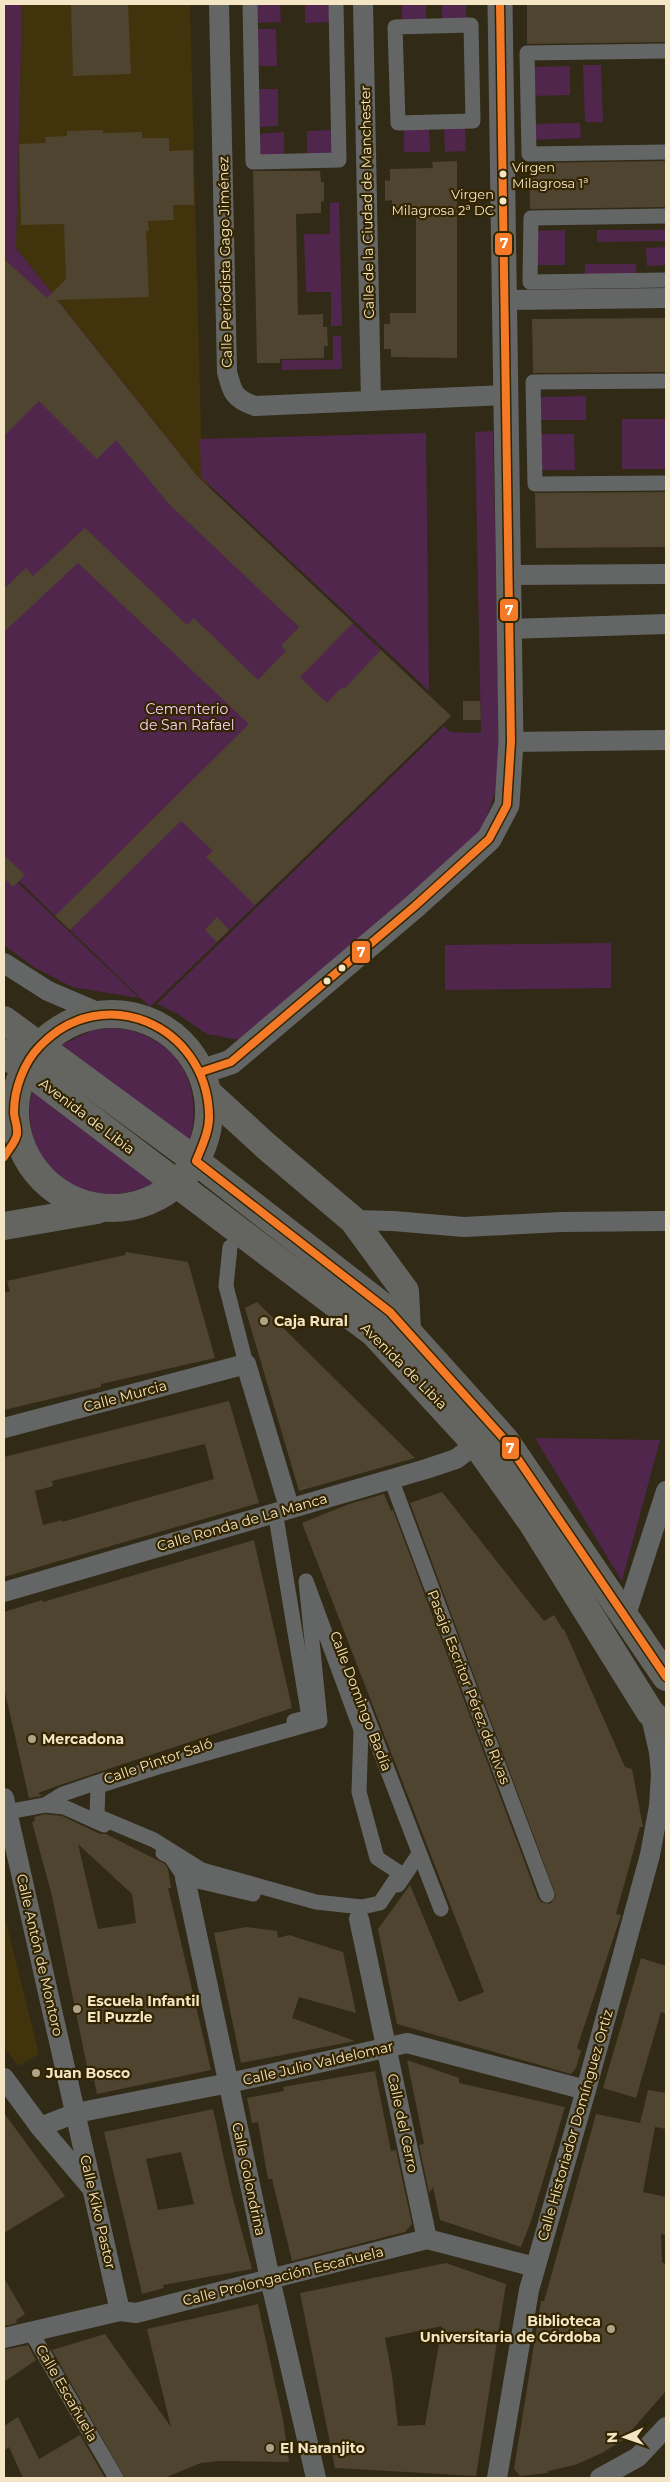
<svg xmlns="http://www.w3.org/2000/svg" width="670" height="2482" font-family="Montserrat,sans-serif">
  <rect width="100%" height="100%" fill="#312a16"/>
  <g fill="#41330b">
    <path d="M22,4h168l12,464 23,18h-17l-10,-9 -182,-229z"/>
    <path d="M4,1914l35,140 -21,12 -14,-19z"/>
  </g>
  <g fill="#51264d">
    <path d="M4,4h18l-6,244 182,229 253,239 -301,291 -131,-126 -1,2 121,115 -67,-11 -38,-20 -30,-22z"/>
    <path d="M256,4h24l1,18 -24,1z"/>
    <path d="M305,4h24l1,18 -25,1z"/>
    <path d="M402,4h24v16l-24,1z"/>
    <path d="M442,4h24v15l-24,1z"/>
    <path d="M257,29h19l1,37h-19z"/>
    <path d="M583,65h18l2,57h-18z"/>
    <path d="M570,66v29l-41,1 -1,-29z"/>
    <path d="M258,89h20v37l-19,1z"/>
    <path d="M580,123l1,15 -54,2v-16z"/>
    <path d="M465,127l1,24 -21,1 -1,-24z"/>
    <path d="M404,129h25l1,23h-26z"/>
    <path d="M333,130v24l-26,1v-24z"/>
    <path d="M284,132v22l-24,2 -1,-22z"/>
    <path d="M339,202l3,124h-11v-34h-25l-2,-58h26v-31z"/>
    <path d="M565,230v35h-32l-1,-34z"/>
    <path d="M597,230h69v11l-69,1z"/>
    <path d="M666,247v18l-19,1 -1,-18z"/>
    <path d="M585,264h51v12l-51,2z"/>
    <path d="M333,336h8l1,33 -60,1v-10h51z"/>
    <path d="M586,396v24h-46v-23z"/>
    <rect x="622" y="419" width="44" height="50"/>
    <path d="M493,431l6,311 -2,45 -14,40 -27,34 -216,179 -33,-6 -31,-21 -19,-9 287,-278 6,6 31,1 -6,-301z"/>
    <path d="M426,433l3,258 -228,-214 -1,-38z"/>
    <path d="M538,434h36l1,36h-36z"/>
    <path d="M611,943v45l-166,2v-45z"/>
    <path d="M112,1028c9,1 19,2 27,5 48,17 62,62 51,108l-129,-96 32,-15z"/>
    <path d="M32,1088l126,94c-74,36 -141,-13 -126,-94z"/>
    <path d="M535,1438l125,2 -38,141z"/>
  </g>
  <g fill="#4f4430" fill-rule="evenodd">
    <path d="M128,4l3,70 -58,2 -2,-71z"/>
    <path d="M527,4h139v38l-139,2z"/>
    <path d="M103,130v3l39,-1v6h27v13l24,-1 1,55h-21l1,15 -26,1 1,10h-3l3,66 -92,3 141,177 155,146 -53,54 27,26 15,-16 2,2 37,-39 70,66 -196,189 -49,-48 7,-6 -32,-30 -111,109 -15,-14 194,-192 -171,-161 -74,69v-43l22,-21 7,8 52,-48 102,97 7,-7 64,62 28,-29 -5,-5 18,-19 -130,-123 -53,-64 -19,19 -58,-58 -35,35v-177l43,39 19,-19 -2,-55 -43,1 -2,-81 27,-1 -1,-6 22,-1v-5z"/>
    <path d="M457,161v197l-66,-1v-8h-7v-25h6v-11h26v-103h-24v-10l-7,1v-21l5,1v-12l43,-1 -1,-6z"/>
    <path d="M666,161v46l-136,2 -1,-46z"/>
    <path d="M253,171h67l1,11h3v19l-3,1v11l-25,1 2,101 25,-1v13h4l1,19h-4v12l-44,1v4h-23z"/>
    <path d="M666,318v54l-133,1 -1,-54z"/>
    <path d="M666,492v55l-130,1 -1,-55z"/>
    <path d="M463,701h17l1,19h-18z"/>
    <path d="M4,855l21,20 -12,12 -9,-9z"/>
    <path d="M217,917l12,13 -12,12 -12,-12z"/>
    <path d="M126,1252l62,10 27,96 -114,26v3l-97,23v-118h6l-3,-11 118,-26z"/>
    <path d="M257,1302l158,156 -116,33 -54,-183z"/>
    <path d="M229,1401l30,102 -255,74v-120zM205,1444l9,35 -152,43v-2l-19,5 -8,-34 18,-5 -1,-5z"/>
    <path d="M442,1492l102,129 10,-6 9,15 1,-1 61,138 7,2 11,58h-3l-24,87 5,1 -44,133 4,3 -5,17 -5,6 -174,-50 -19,-95 32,-44 49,117 25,-10 -182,-469 47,-19 35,-10 7,17 2,-1 145,388 3,4 9,2 6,-8 -146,-393z"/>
    <path d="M254,1540l38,168 -232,77 -22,8 4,3 -13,2 -25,-110v-76l38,-12 1,2z"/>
    <path d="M45,1814l17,2 38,18h6l59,30 3,5 3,19h-3l7,29 36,153 -114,24 -3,-14 -4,1 -38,-185 -20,-74 3,-1 -1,-4zM78,1844l54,50 4,29 -38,6z"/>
    <path d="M246,1927l31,4 1,7 11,-3 54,17 13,61 -57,-16 -7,21 63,23 -114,22 -27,-130z"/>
    <path d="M641,1958l25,8v48l-5,-2 -25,86 -33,-10z"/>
    <path d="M407,2060l52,18v5l106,24 -34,114 -10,26 -81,-27 -7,-33 -4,6 -10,-48 5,-1z"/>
    <path d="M375,2071l16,80 5,-1 16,74 -7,8 -113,29 -20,-82h-4l-10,-57 -6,1 -5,-25 37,-7 -1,-4z"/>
    <path d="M648,2090l18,3v36l-11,-2 -12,65 23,5v38l-5,-1 1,28 4,3v126l-43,49 -21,13 -27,12 -27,6v2l-28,3 -6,-7 27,-168h3l3,-10 49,-177 44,9z"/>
    <path d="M213,2109l19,86 20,74 -89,16 1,3 -22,6 -38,-162zM181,2152l13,52 -36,6 -12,-51z"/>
    <path d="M4,2113l61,83 -61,37z"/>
    <path d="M446,2263l60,21 -30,192 -141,-8 -35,-175zM442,2326l-17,99 -27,1 -6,-51 -7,-37z"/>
    <path d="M4,2278l21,36 -9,6 1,3 -13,3z"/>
    <path d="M258,2304l25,116 6,42 -70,-1 -18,2 -37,15h-39l-73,-128 53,-16 66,93 -24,-98z"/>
    <path d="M28,2345l8,15 -32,22v-32z"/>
    <path d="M18,2417l21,42 41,-24 25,43h-82l-14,-31 -5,4v-25z"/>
  </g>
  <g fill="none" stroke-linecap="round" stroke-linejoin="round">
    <g stroke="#646666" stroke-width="15">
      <path d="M250,4l3,158 86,-2 -3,-156"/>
      <path d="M471,25l2,96 -75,2 -3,-96z"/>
      <path d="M666,51l-139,2 2,101 137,-2"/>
      <path d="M666,216l-135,2 -1,64 136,-2"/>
      <path d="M666,381l-133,1 2,102 131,-1"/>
      <path d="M230,1247l-4,39 20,78"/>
      <path d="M391,1479l156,416"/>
      <path d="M275,1511l34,206 -15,4"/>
      <path d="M306,1581l55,149 -2,62 18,66 23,15 -20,30 -18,4 -46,-5 -114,-32 -48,-30 -57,-24 1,-30 60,-19 162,-46z"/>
      <path d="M362,1704l79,205"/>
      <path d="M45,1805l19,2 40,18"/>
      <path d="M7,1812l38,-7 18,-11 44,-15"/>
      <path d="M163,1853l8,4 14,21 68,16"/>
      <path d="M398,1885l21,-31"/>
      <path d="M31,2332l85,146"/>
    </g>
    <g stroke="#646666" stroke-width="20">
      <path d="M219,4l8,368c5,20 7,27 28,34l251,-11"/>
      <path d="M363,4l8,397"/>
      <path d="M504,300l162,-2"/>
      <path d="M508,575l158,-1"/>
      <path d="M509,629l157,-5"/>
      <path d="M511,742l155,-2"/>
      <path d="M4,963l44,28 54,23"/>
      <path d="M353,1220l40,1 71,6 97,-5 105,-1"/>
      <path d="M4,1428l242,-64 43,143"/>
      <path d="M4,1592l422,-123 30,-10 20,-15"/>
      <path d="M625,1618l41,-127"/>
      <path d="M4,1798l116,513"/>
      <path d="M185,1878l85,401 46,199"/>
      <path d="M359,1919l68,320"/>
      <path d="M4,2078l36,49 50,59"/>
      <path d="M40,2127l36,-14 153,-30 178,-40 179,47"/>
      <path d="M4,2338l116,-27 16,2 291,-74 108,28"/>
      <path d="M497,2478l32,-188 57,-200 64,-235 9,-49 2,-32 -2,-22 -9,-40"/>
      <path d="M600,2478l38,-21 28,-30"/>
    </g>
    <path stroke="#646666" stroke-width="25" d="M201,1072l30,-10 184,-156 74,-67 18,-34 4,-63 -11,-738"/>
    <g stroke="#646561" stroke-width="28">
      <circle cx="112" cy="1111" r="97"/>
      <path d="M4,1020l192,141 194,151 115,128 161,237"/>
      <path d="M4,1053l370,280 102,111 57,80 117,188 16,16"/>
      <path d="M207,1092l59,54 87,74 52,71 2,40"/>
      <path d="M4,1226l93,-16"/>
    </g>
    <defs>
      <g id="bus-1">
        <path d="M201,1072l30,-10 184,-156 74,-67 18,-34 4,-63 -11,-738"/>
        <path d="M4,1157c4,-7 12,-15 13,-23 1,-8 -3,-15 -3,-22 0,-23 10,-50 26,-66 63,-66 166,-21 169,68 1,16 -7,32 -13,47l194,151 115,128 161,237"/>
      </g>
    </defs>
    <use href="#bus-1" stroke="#332500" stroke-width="11"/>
    <use href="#bus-1" stroke="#f47a27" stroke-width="8"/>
  </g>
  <g fill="#f4e6c5" stroke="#332500" stroke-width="2">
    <circle cx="503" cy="174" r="4.5"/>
    <circle cx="503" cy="201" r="4.5"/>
    <circle cx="342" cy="968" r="4.5"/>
    <circle cx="327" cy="981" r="4.5"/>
  </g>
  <g fill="#b0a488" stroke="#332500" stroke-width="2">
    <circle cx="264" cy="1321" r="5"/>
    <circle cx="32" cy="1739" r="5"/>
    <circle cx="77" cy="2009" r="5"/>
    <circle cx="36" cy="2073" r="5"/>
    <circle cx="611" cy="2329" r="5"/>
    <circle cx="270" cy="2448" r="5"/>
  </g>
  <g text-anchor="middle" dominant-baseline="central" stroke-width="4.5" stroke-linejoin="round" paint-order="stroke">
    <g font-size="13" fill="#f4e6c5" stroke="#332500" text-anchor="start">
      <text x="512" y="167">Virgen<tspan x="512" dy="16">Milagrosa 1ª</tspan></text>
      <text x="494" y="194" text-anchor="end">Virgen<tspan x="494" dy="16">Milagrosa 2ª DC</tspan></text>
    </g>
    <g font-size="14" fill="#f4e6c5" stroke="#332500">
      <text transform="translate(367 202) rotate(-91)">Calle de la Ciudad de Manchester</text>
      <text transform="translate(225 262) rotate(-91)">Calle Periodista Gago Jiménez</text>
      <text transform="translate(87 1116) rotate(37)">Avenida de Libia</text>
      <text transform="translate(404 1366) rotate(45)">Avenida de Libia</text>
      <text transform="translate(125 1396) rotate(-15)">Calle Murcia</text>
      <text transform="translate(242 1522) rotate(-16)">Calle Ronda de La Manca</text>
      <text transform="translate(469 1687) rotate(69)">Pasaje Escritor Pérez de Rivas</text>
      <text transform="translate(361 1701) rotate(69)">Calle Domingo Badía</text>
      <text transform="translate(158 1761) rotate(-19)">Calle Pintor Saló</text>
      <text transform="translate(40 1955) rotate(77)">Calle Antón de Montoro</text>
      <text transform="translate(318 2063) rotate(-13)">Calle Julio Valdelomar</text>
      <text transform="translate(403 2123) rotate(78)">Calle del Cerro</text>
      <text transform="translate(575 2125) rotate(-74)">Calle Historiador Domínguez Ortiz</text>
      <text transform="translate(249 2179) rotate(78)">Calle Golondrina</text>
      <text transform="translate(98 2212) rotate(77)">Calle Kiko Pastor</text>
      <text transform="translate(283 2276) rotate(-14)">Calle Prolongación Escañuela</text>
      <text transform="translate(67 2393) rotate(60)">Calle Escañuela</text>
    </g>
    <g font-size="14" fill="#f9d0f7" stroke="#332500">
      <text x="187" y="709">Cementerio<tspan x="187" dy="16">de San Rafael</tspan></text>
    </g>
    <g font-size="14" font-weight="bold" fill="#f4e6c5" stroke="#332500" text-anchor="start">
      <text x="274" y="1321">Caja Rural</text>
      <text x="42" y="1739">Mercadona</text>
      <text x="87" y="2001">Escuela Infantil<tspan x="87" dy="16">El Puzzle</tspan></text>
      <text x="46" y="2073">Juan Bosco</text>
      <text x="601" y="2321" text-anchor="end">Biblioteca<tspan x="601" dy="16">Universitaria de Córdoba</tspan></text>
      <text x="280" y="2448">El Naranjito</text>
    </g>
  </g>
  <g stroke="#332500" stroke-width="2">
    <rect x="494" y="232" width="19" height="24" rx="5" fill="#f47a27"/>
    <rect x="499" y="598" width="20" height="24" rx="5" fill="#f47a27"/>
    <rect x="351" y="940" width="20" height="24" rx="5" fill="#f47a27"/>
    <rect x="501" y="1436" width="19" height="24" rx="5" fill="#f47a27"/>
  </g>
  <g font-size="14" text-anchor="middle" font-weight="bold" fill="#fff">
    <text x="504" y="248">7</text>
    <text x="509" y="615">7</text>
    <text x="361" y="957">7</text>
    <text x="510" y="1453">7</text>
  </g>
  <rect width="670" height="2482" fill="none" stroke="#f4e6c5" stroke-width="10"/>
  <g transform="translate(625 2437) rotate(268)" stroke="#332500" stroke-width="4" paint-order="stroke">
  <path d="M0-4L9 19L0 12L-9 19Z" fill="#f4e6c5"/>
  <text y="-8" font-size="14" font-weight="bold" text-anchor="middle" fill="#f4e6c5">N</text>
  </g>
</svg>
